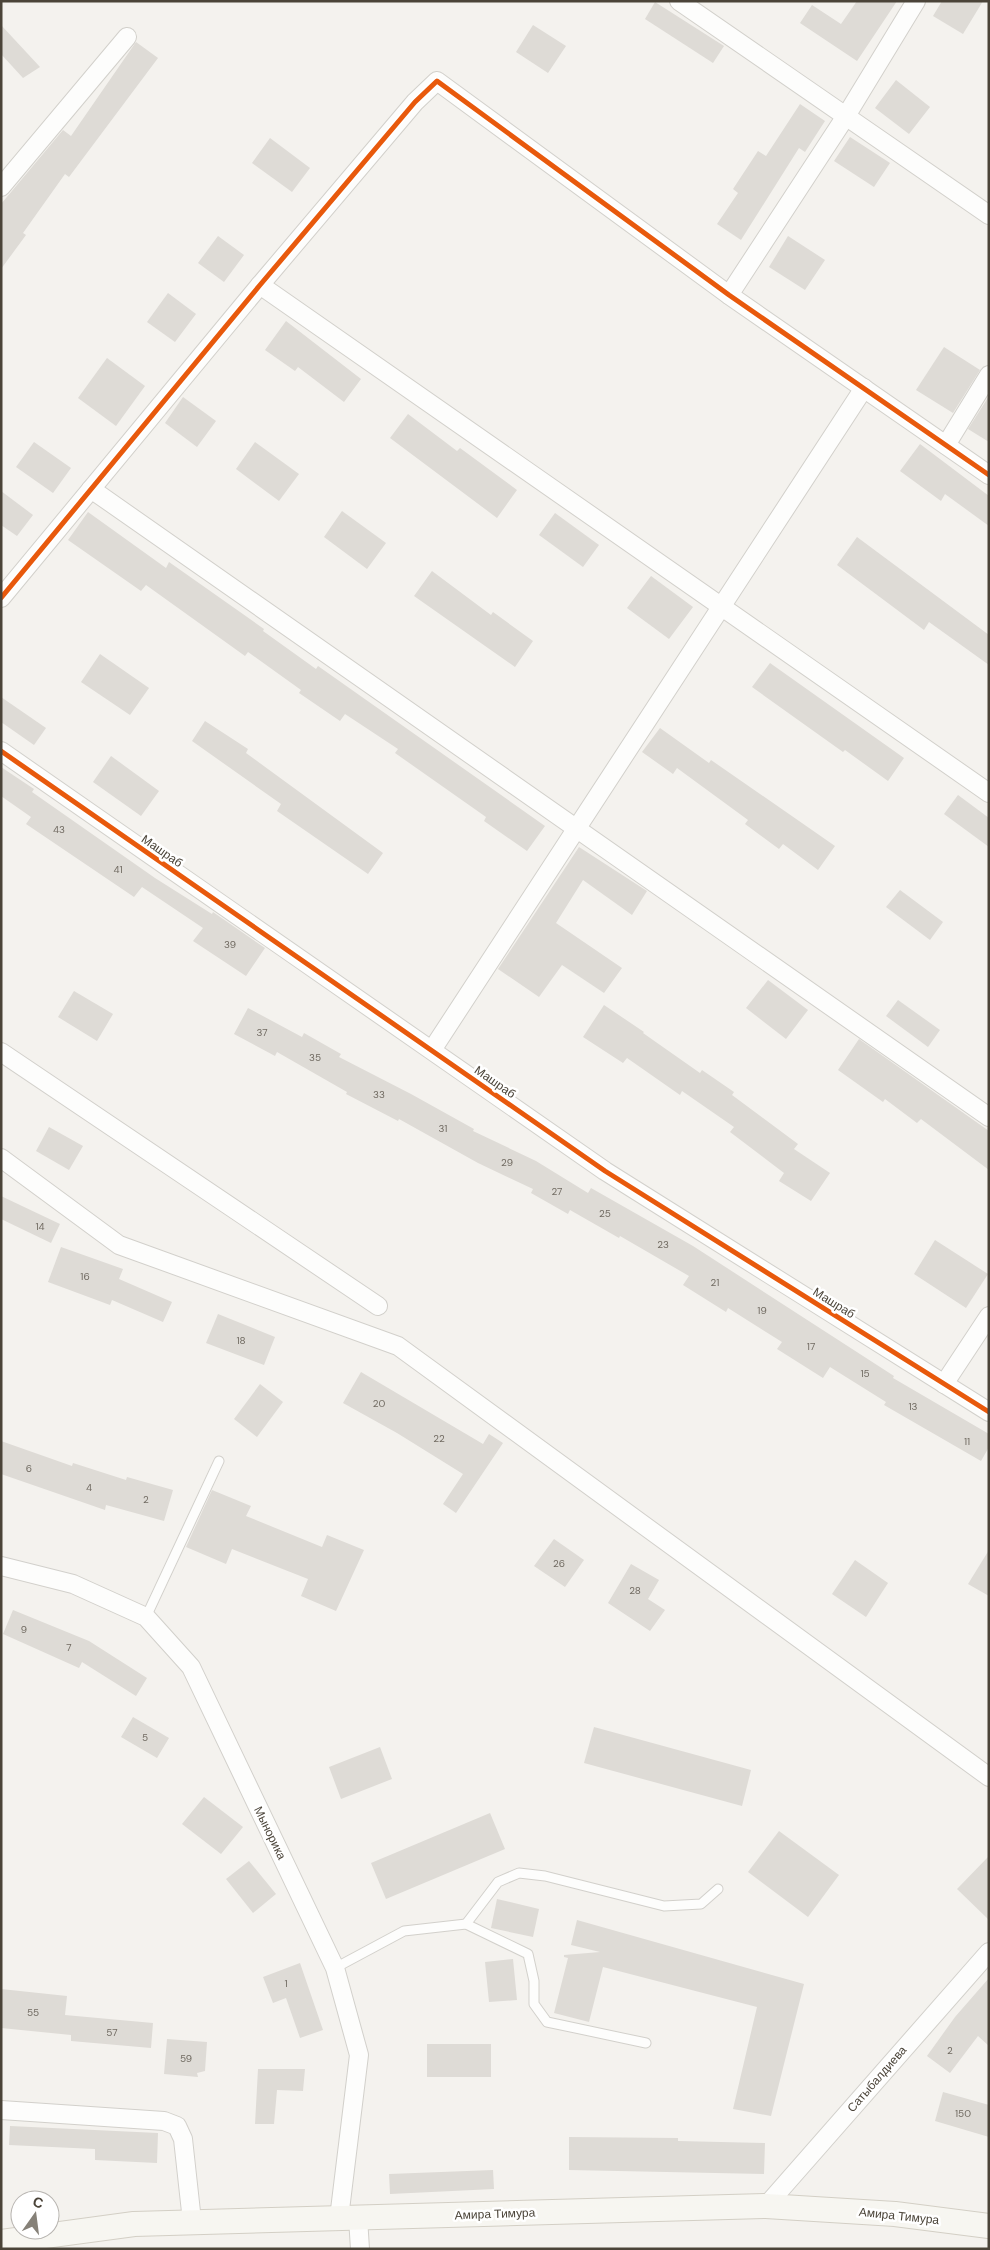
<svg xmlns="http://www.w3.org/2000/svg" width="990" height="2250" font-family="'DM Sans',sans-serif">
  <rect width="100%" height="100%" fill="#f4f2ee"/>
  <g fill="#dedbd6">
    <path d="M857,1h40l-40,60 -57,-38 12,-18 29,19z"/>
    <path d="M942,1h41l-20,33 -30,-18z"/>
    <path d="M655,2l69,44 -11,17 -68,-44z"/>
    <path d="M1,25l39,42 -17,11 -22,-24z"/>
    <path d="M533,25l33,21 -18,27 -32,-21z"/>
    <path d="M136,42l22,16 -89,119 -4,-3 -42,59 3,2 -25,34v-65l62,-74 8,6z"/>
    <path d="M896,80l34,27 -21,27 -34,-26z"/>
    <path d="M800,104l25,17 -20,31 -6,-4 -58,92 -24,-16 21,-31 -5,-4 25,-38 8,5z"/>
    <path d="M850,137l40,26 -16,24 -40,-26z"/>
    <path d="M270,138l40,30 -18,24 -40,-29z"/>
    <path d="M218,236l26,19 -20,27 -26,-19z"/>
    <path d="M788,236l37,24 -20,30 -36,-23z"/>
    <path d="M168,293l28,21 -21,28 -28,-20z"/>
    <path d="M286,321l75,58 -17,23 -46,-35 -3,4 -30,-21z"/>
    <path d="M944,347l36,23 -27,43 -37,-23z"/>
    <path d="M107,358l38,28 -29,40 -38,-28z"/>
    <path d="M989,396v46l-21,-13z"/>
    <path d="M183,397l33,24 -19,26 -32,-24z"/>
    <path d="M408,414l49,37 3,-3 57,42 -20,28 -107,-80z"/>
    <path d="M34,442l37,26 -18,25 -37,-26z"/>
    <path d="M255,442l44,32 -20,27 -43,-32z"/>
    <path d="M920,444l69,52v30l-44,-32 -4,7 -41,-30z"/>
    <path d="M1,491l32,24 -16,21 -16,-11z"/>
    <path d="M342,511l44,32 -19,26 -43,-32z"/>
    <path d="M88,512l78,56 3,-6 95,67 -1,2 53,38 2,-3 227,160 -18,25 -43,-30 2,-4 -91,-64 3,-4 -53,-35 -5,7 -41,-28 2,-3 -53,-38 -3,4 -99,-71 -5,6 -73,-51z"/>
    <path d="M555,513l44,32 -16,22 -44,-32z"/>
    <path d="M857,537l132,98v30l-60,-43 -5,8 -87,-65z"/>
    <path d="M432,571l59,44 2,-3 40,29 -18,26 -101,-71z"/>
    <path d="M651,576l42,31 -24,32 -42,-31z"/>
    <path d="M100,654l49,34 -19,27 -49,-33z"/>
    <path d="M770,663l134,95 -16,23 -43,-31 -2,2 -91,-65z"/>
    <path d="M1,697l45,31 -12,17 -33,-23z"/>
    <path d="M205,721l43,28 -2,4 137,100 -15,21 -91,-63 4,-7 -89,-63z"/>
    <path d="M660,728l49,35 2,-3 124,86 -17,24 -35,-26 -4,5 -34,-25 3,-4 -71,-52 -4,6 -31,-22z"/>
    <path d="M111,756l48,35 -18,25 -48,-34z"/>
    <path d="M1,767l33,22 -2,3 123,86 57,36 1,-2 52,36 -19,28 -53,-35 10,-13 -61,-41 -8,10 -108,-73 5,-7 -30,-21z"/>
    <path d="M958,795l31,23v29l-45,-33z"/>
    <path d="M579,847l68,44 -15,24 -49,-35 -27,43 66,45 -18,25 -42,-28 -23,32 -41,-28z"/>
    <path d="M900,890l43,32 -13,18 -44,-33z"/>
    <path d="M768,980l40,30 -22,29 -40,-31z"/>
    <path d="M74,991l39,23 -16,27 -39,-24z"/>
    <path d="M898,1000l42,30 -12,17 -42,-31z"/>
    <path d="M604,1005l40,27 -1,1 57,40 2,-3 32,22 -2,3 66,49 -4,5 36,24 -19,28 -32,-20 5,-8 -54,-41 4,-5 -52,-36 -2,4 -53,-37 -4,5 -40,-26z"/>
    <path d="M248,1008l54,29 2,-4 37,21 -2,3 72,37 63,35 -1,2 63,30 52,32 3,-5 102,58 201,130 -1,2 96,56v13l-8,14 -97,-56 2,-3 -56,-35 -7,11 -46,-29 5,-7 -54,-34 -2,4 -43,-27 6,-9 -69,-40 -1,2 -49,-28 -2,4 -37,-21 2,-4 -55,-26 -79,-44 -1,2 -52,-27 1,-2 -70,-40 -2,4 -41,-22z"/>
    <path d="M859,1039l130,92v39l-68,-51 -4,4 -32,-24 -2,3 -45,-32z"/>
    <path d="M49,1127l34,19 -14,24 -33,-19z"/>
    <path d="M1,1196l59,28 -9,19 -50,-24z"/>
    <path d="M935,1240l53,34 -22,34 -52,-34z"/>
    <path d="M61,1247l62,22 -4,10 53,23 -9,20 -51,-22 -2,5 -62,-23z"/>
    <path d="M218,1314l57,23 -11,28 -58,-22z"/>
    <path d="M361,1372l122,72 6,-10 14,9 -47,70 -13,-9 20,-30 -66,-41 -54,-30z"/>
    <path d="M260,1384l23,18 -26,35 -23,-18z"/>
    <path d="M1,1441l71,25 1,-3 53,17 1,-3 46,13 -9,31 -58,-16 -1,5 -104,-36z"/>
    <path d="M212,1490l39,16 -5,10 76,31 5,-12 37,15 -28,61 -35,-15 7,-17 -76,-30 -6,15 -40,-17z"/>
    <path d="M554,1539l30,21 -19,27 -31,-21z"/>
    <path d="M989,1550v46l-21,-12z"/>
    <path d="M855,1560l33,23 -22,34 -34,-23z"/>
    <path d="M631,1564l28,16 -11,19 17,11 -15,21 -42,-28z"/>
    <path d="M13,1610l76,31 58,37 -11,18 -54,-34 -3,6 -76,-34z"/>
    <path d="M133,1717l36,21 -12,20 -36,-21z"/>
    <path d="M594,1727l157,43 -9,36 -158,-43z"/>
    <path d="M380,1747l12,32 -51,20 -12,-32z"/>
    <path d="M204,1797l39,30 -22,27 -39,-30z"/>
    <path d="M490,1813l15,36 -119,50 -15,-36z"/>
    <path d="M779,1831l60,44 -31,42 -60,-45z"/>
    <path d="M989,1856v64l-32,-31z"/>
    <path d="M249,1861l27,33 -23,19 -27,-34z"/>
    <path d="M497,1899l42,10 -6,28 -42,-9z"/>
    <path d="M577,1920l227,64 -33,132 -38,-7 24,-102 -154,-40 -14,55 -35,-9 14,-55 -4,-1v-2l36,-3 -29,-7z"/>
    <path d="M513,1959l4,41 -28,2 -4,-40z"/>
    <path d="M300,1963l23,67 -23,8 -14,-40 -13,5 -10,-26z"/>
    <path d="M989,1978v68l-11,-10 -28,37 -23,-17 28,-39z"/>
    <path d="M1,1989l66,7 -2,19 88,8 -2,25 -80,-7v-6l-70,-7z"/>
    <path d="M167,2039l40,3 -2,29 -8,2 1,4 -34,-3z"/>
    <rect x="427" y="2044" width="64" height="33"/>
    <path d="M258,2069h47l-2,22 -26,-1 -3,34h-19z"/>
    <path d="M943,2092l46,13v32l-54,-16z"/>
    <path d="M10,2126l148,7 -1,30 -62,-3v-11l-86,-4z"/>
    <path d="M569,2137l109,1v3l87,2 -1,31 -195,-4z"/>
    <path d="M493,2170l1,19 -104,5 -1,-20z"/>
  </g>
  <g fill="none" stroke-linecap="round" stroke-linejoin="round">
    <defs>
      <g id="lane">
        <path d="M146,1617l73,-156"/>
        <path d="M466,1924l32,-42 21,-9 26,3 119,30 37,-2 17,-15"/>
        <path d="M335,1968l69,-37 62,-7 62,30 6,27v23l13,18 99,21"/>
      </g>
      <g id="street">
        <path d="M679,1l310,214"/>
        <path d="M1,187l126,-150"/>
        <path d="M260,285l729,508"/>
        <path d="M729,295l117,-179 70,-115"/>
        <path d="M946,445l43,-70"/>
        <path d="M91,489l898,628"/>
        <path d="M1,598l259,-313 155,-183 22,-21 292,214 260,180"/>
        <path d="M1,751l604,420 384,241"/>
        <path d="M432,1050l432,-662"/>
        <path d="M1,1052l377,254"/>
        <path d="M1,1158l118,87 279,101 591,431"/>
        <path d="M944,1384l45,-68"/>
        <path d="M1,1566l72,18 73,33 45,50 144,301 24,87 -20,163"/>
        <path d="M1,2110l163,11 13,5 6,13 9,82"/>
        <path d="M766,2206l223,-254"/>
        <path d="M358,2218l2,31"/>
      </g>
      <path id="secondary" d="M1,2242l133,-18 632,-18 129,8 94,12"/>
    </defs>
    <use href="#lane" stroke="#d2d0cb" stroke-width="11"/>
    <use href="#street" stroke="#d2d0cb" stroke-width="20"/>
    <use href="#secondary" stroke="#d3cfc5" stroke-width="26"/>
    <use href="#lane" stroke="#fdfdfc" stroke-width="9"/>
    <use href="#street" stroke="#fdfdfc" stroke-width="18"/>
    <use href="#secondary" stroke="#f7f6f1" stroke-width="24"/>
    <defs>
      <g id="cycleway">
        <path d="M1,598l259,-313 155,-183 22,-21 292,214 260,180"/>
        <path d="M1,751l604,420 384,241"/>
      </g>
    </defs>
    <use href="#cycleway" stroke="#fff" stroke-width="8"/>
    <use href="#cycleway" stroke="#e8590c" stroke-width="5"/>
  </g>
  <g text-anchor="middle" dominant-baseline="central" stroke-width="5" stroke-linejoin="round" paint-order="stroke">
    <g font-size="10" fill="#706a61">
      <text x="59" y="829">43</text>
      <text x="118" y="869">41</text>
      <text x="230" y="944">39</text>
      <text x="262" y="1032">37</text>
      <text x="315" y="1057">35</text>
      <text x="379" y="1094">33</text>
      <text x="443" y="1128">31</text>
      <text x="507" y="1162">29</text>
      <text x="557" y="1191">27</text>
      <text x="605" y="1213">25</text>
      <text x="40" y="1226">14</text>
      <text x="663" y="1244">23</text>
      <text x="85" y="1276">16</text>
      <text x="715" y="1282">21</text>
      <text x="762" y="1310">19</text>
      <text x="241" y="1340">18</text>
      <text x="811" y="1346">17</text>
      <text x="865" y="1373">15</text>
      <text x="379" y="1403">20</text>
      <text x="913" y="1406">13</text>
      <text x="439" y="1438">22</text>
      <text x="967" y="1441">11</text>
      <text x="29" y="1468">6</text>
      <text x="89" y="1487">4</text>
      <text x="146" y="1499">2</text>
      <text x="559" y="1563">26</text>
      <text x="635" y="1590">28</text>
      <text x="24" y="1629">9</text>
      <text x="69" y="1647">7</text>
      <text x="145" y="1737">5</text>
      <text x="286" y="1983">1</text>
      <text x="33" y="2012">55</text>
      <text x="112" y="2032">57</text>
      <text x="950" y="2050">2</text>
      <text x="186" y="2058">59</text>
      <text x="963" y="2113">150</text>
    </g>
    <g font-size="12" fill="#4b4439" stroke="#fff">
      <text transform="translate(162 851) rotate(35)">Машраб</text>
      <text transform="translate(495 1082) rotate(35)">Машраб</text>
      <text transform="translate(834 1303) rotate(32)">Машраб</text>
      <text transform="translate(270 1833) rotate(64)">Мынорика</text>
      <text transform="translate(877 2079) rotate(-49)">Сатыбалдиева</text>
      <text transform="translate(495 2214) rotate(-2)">Амира Тимура</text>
      <text transform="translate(899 2216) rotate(6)">Амира Тимура</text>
    </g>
  </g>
  <rect width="990" height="2250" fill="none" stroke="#4b4439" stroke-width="5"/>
  <g transform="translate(35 2215) rotate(14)"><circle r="24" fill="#ffffff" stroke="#b7b4b0"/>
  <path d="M0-4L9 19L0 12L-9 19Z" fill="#868178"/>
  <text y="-8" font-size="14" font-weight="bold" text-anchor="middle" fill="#4b4439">С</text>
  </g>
</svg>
